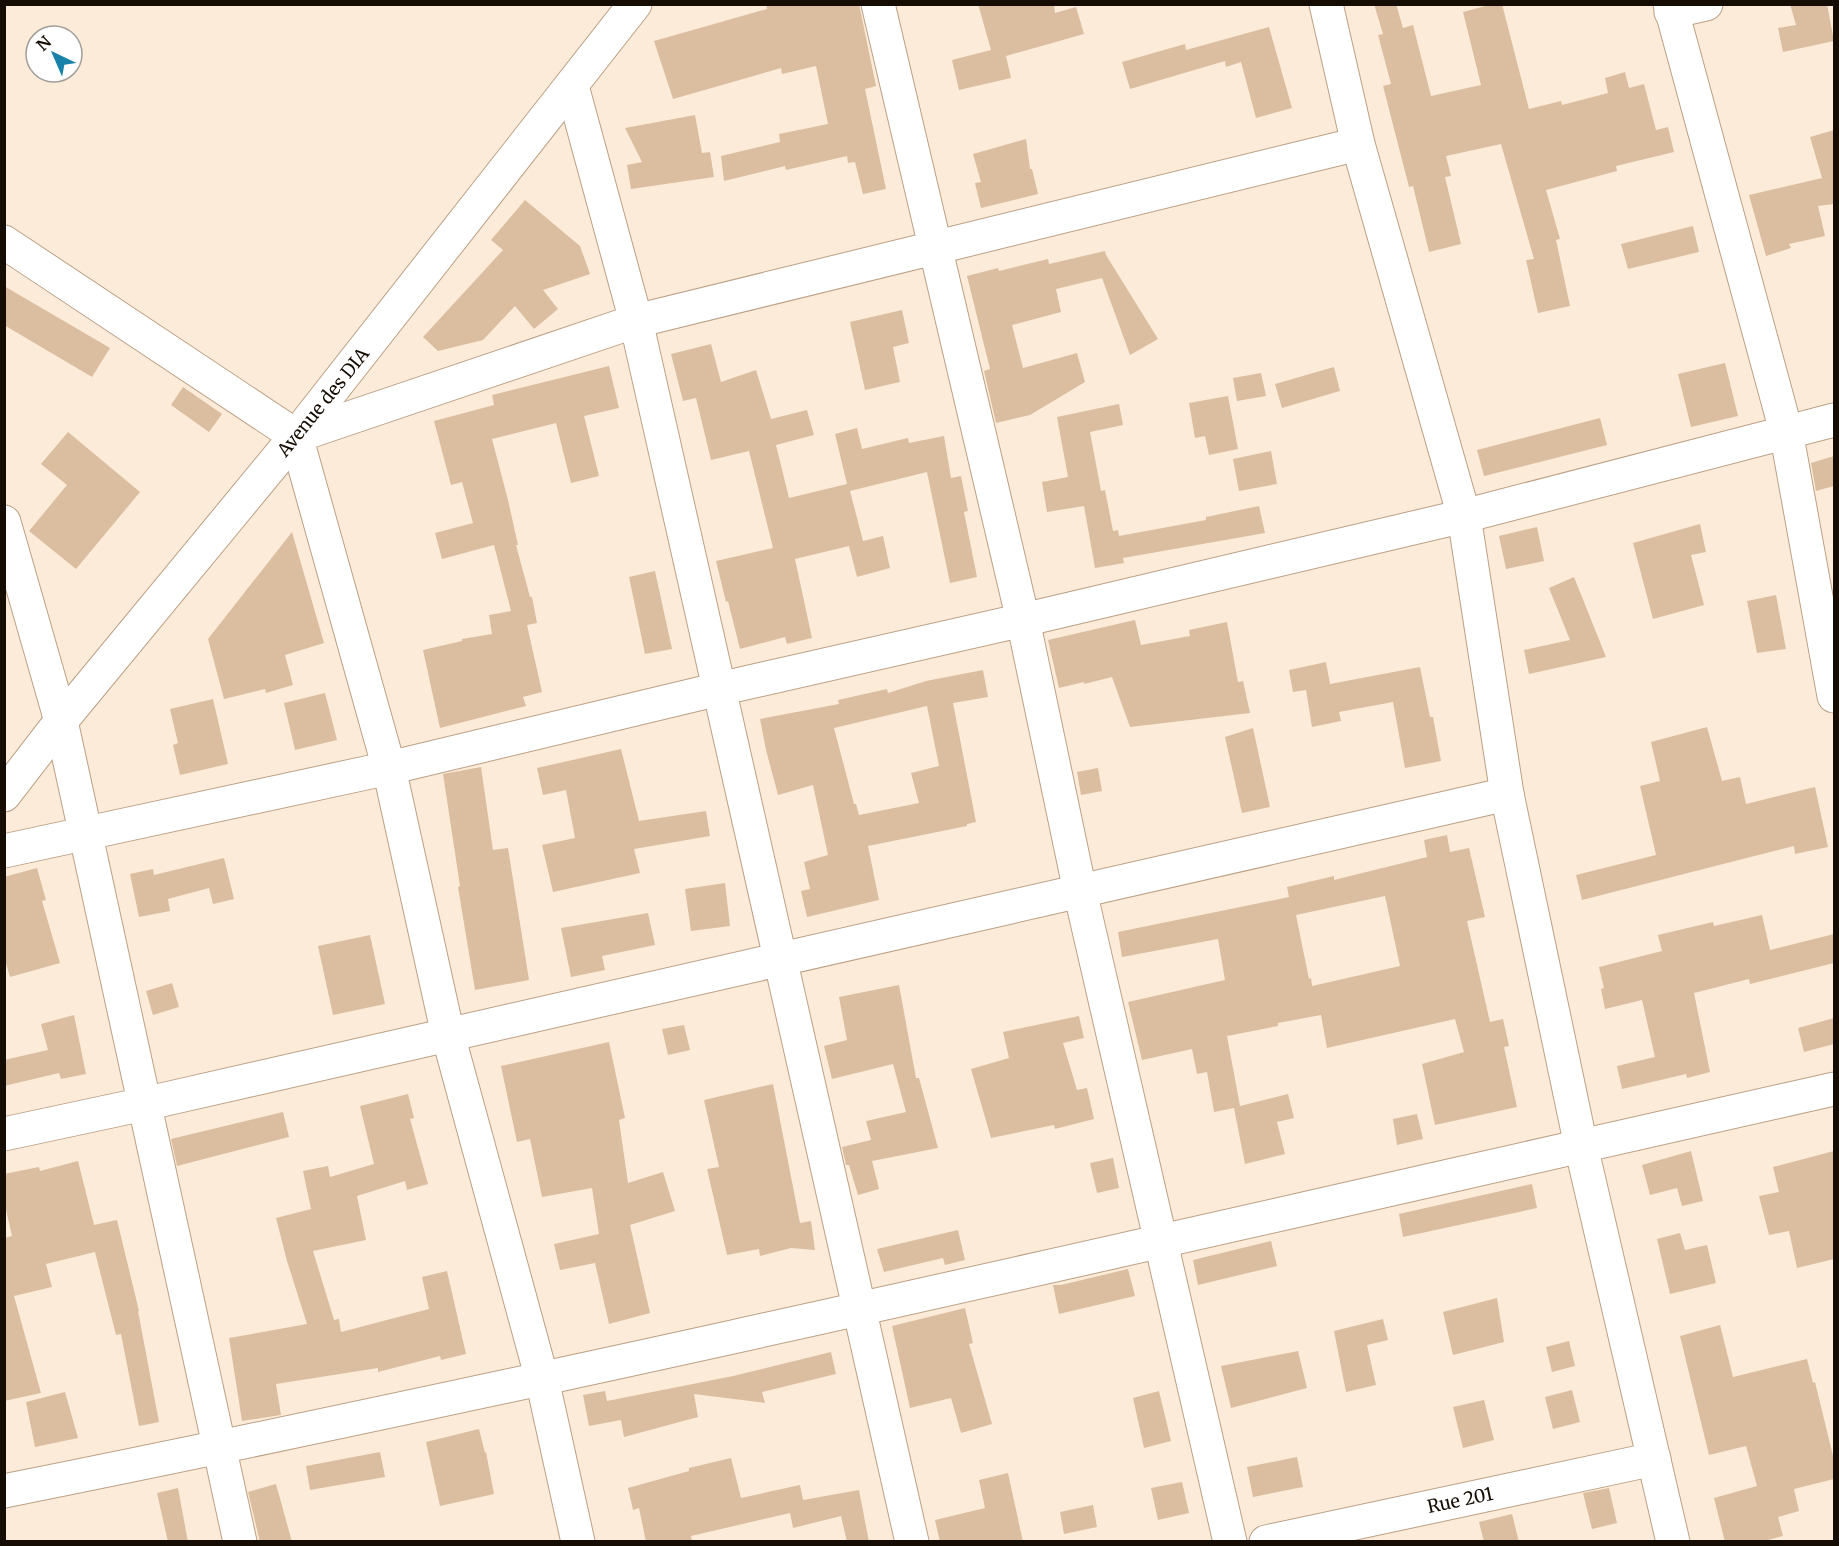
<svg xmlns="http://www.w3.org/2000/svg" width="1839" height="1546" font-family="Merriweather,serif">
  <rect width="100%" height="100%" fill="#fcebd9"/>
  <g fill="#dbbea0" fill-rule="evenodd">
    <path d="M766,4h93l17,82 -11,3 21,100 -23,5 -8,-32 -7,1 -1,-7 -61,14 -1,-4 -61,15 -3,-25 59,-14 -1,-8 49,-10 -12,-58 -34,8 -1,-6 -108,31 -19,-58 113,-32z"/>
    <path d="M978,4h76l1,9 21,-6 8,27 -78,22 5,22 -52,12 -7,-30 39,-10z"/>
    <path d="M1374,4h22l7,24 10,-3 18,71 50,-11 -18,-73 30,-8h9l27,105 32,-8 1,4 46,-12 -3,-15 20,-6 4,16 15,-4 12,46 12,-3 6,25 -58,14 1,5 -71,19 14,49 -4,1 14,66 -32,7 -12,-53 8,-1 -33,-115 -55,12 5,20 -6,1 16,67 -32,8 -16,-66 -4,1 -26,-101 8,-2 -13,-49 5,-1z"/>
    <path d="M1790,4h37l7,37 -51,11 -5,-24 18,-3z"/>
    <path d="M1269,27l23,81 -36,10 -15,-56 -15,5 -1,-6 -95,28 -8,-27 63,-18 1,6z"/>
    <path d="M695,115l7,38 8,-1 4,25 -83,12 -4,-24 15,-3 -17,-34z"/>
    <path d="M1834,130v74l-16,2 7,30 -36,8 2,4 -25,8 -17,-61 73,-17 -12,-41z"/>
    <path d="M1026,139l4,30h2l6,25 -57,14 -6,-25 6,-1 -8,-28z"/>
    <path d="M525,200l55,46 10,28 -47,16 15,19 -24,20 -19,-23 -32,34 -45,11 -15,-14 80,-87 -12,-10z"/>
    <path d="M1693,226l6,26 -71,17 -7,-25z"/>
    <path d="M1105,251l1,4 52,84 -28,16 -28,-77 -46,11 5,23 -49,13 11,43 54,-15 8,29 -55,33 -34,8 -12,-52 6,-2 -23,-93 31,-8 1,3 49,-12 1,5z"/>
    <path d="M4,286l106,62 -18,29 -88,-52z"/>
    <path d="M902,310l7,33 -16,4 7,35 -35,8 -15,-68z"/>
    <path d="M711,344l10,38 35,-12 15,49 36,-9 7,25 -38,10 13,53 58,-14 -12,-50 22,-6 5,21 46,-11 1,5 35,-7 7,42 10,-2 7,35 -4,1 13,65 -27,6 -23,-111 -77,19 13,50 20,-5 7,32 -33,9 -8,-31 -54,13 17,79 -25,6 -2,-7 -45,12 -12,-48 -2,1 -10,-41 57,-13 -24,-97 -38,9 -15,-62 -13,3 -12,-47z"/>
    <path d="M1725,363l13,53 -47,11 -13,-53z"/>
    <path d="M609,366l10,42 -35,8 15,60 -28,7 -15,-60 -64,16 16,61 10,45h-2l14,52h2l5,26 -10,2 15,67 -19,5 3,9 -86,22 -17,-78 39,-9v-2l30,-5 -3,-19 22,-4 -17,-66 -52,14 -7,-26 38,-10 -11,-41 -11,3 -17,-64 60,-16 -2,-10z"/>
    <path d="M1334,367l6,24 -58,17 -7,-24z"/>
    <path d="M1261,373l5,23 -29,5 -4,-23z"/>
    <path d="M183,387l39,27 -13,18 -38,-27z"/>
    <path d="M1228,396l10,53 -29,6 -4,-19 -10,2 -6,-35z"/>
    <path d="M1119,404l4,21 -33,7 11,59 4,-1 8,41 5,-1 1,6 87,-16v-3l53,-11 6,27 -142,25 1,5 -29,5 -11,-62 -37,6 -5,-30 26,-5 -11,-60z"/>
    <path d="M1600,418l7,27 -123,31 -7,-26z"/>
    <path d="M68,432l72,60 -64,77 -47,-38 38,-46 -26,-21z"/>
    <path d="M1271,451l6,33 -38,7 -6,-32z"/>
    <path d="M1834,456v30l-18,5 -5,-28z"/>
    <path d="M1700,524l6,28 -15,3 13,50 -51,14 -20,-76z"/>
    <path d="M1537,527l7,34 -38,8 -7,-33z"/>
    <path d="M292,532l32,111 -39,12 8,30 -27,8 -1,-4 -41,10 -16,-60z"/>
    <path d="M655,571l17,78 -27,5 -16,-77z"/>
    <path d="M1574,577l32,80 -77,17 -5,-24 46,-10 -21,-52z"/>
    <path d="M1776,595l10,54 -29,4 -10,-52z"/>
    <path d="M1135,620l6,25 49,-9 -1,-6 38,-8 11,60 5,-1 7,32 -120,14 -18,-50 -28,7v-2l-25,6 -11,-48z"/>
    <path d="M1326,662l4,22 90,-17 10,50h3l8,44 -36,7 -12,-66 -54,10 2,9 -29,6 -6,-37 -13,2 -4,-22z"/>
    <path d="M983,670l5,27 -35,6 23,119 -9,2v2l-99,20 11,54 -72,17 -6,-26 9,-2 -6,-27 24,-7 -15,-70 -35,10 -12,-45 -6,-31 79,-15 -1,-4 49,-11 1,4 38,-12zM927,706l12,60 -28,7 8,30 -60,12 -3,-11h-2l-20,-76z"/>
    <path d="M325,693l12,47 -42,10 -11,-47z"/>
    <path d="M213,699l15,65 -48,11 -7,-30 5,-2 -8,-34z"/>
    <path d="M1707,727l15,54 18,-4 6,27 69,-17 13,60 -33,7 -1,-8 -212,54 -6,-25 80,-20 -16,-69 20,-5 -9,-39z"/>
    <path d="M1253,728l17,79 -28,6 -17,-76z"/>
    <path d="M621,749l18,72 67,-10 4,25 -76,13 6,24 -87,19 -11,-47 33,-7 -9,-48 -23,5 -6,-27z"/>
    <path d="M481,767l12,83 15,-2 21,132 -54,10 -17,-103 2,-1 -17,-112z"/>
    <path d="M1098,768l4,23 -21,4 -4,-23z"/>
    <path d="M1447,835l3,17 19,-4 16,69 -18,4 23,101 13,-3 6,27 -5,1 13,60 -82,18 -13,-61 42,-12 -9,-33 -128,29 -6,-33 -43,8v3l-51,10 13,70 48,-12 6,24 -17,4 8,32 -40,10 -11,-56 -20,4 -7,-40 -10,2 -5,-25 -50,11 -14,-58 97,-22 -7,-41 -96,18 -4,-25 171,-35 -2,-10 47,-11v4l93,-23 -3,-17zM1385,896l15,70 -88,20 -1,-8 -2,1 -13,-64z"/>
    <path d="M224,858l10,41 -21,5 -4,-16 -41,11 2,12 -31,6 -9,-43 23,-5 1,6z"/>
    <path d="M37,868l9,32 -4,1 18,62 -50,14 -6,-20v-80z"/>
    <path d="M725,883l5,43 -39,5 -6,-42z"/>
    <path d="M648,913l7,32 -53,11 3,14 -34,7 -10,-49z"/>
    <path d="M1762,915l8,35 64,-16v29l-84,21 -1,-5 -55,14 16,79 -23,6 -1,-4 -64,15 -5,-23 38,-9 -13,-57 -37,9 -4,-20 3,-1 -5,-21 63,-16 -4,-16 55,-13 1,4z"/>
    <path d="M370,935l15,69 -52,11 -15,-69z"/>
    <path d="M172,983l7,24 -26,8 -7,-24z"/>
    <path d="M899,985l17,93h3l19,70 -66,13 7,28 -21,6 -9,-30h-3l-4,-18 29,-7 -5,-19 40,-9 -13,-48 -61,15 -8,-33 23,-6 -8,-43z"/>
    <path d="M74,1015l12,59 -25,5 -2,-6 -55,13v-26l44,-10 -7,-26z"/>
    <path d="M1079,1016l5,22 -21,5 14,47 10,-2 7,31 -39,10 -1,-4 -63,13 -20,-69 38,-11 -6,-26z"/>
    <path d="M1834,1018v26l-30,8 -6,-24z"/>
    <path d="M684,1025l6,25 -22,5 -6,-26z"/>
    <path d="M609,1042l16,76 -6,2 9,63 35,-11 12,39 -45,14 20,88 -41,11 -14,-61 -35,7 -6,-26 45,-10 -7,-46 -50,9 -12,-58 -13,3 -16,-76z"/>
    <path d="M773,1084l27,139 11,-2 4,29 -24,-2 -31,8 -1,-7 -32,6 -20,-86 12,-2 -15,-67z"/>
    <path d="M408,1094l6,24 -4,1 18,65 -21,6 -2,-9 -48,15 9,44 -53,11 21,69 5,-1 2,13 88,-23 -7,-32 25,-6 19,83 -25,6 -1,-4 -62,16v-4l-102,16 5,31 -39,6 -13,-83 78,-14 -20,-63 -11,-43 35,-9 -8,-38 25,-5 2,11 44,-13 -14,-58z"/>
    <path d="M283,1112l6,25 -112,29 -6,-27z"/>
    <path d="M1417,1114l6,25 -26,6 -4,-26z"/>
    <path d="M1691,1151l12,50 -21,5 -5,-18 -27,7 -8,-30z"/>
    <path d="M1834,1151v108l-37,9 -8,-37 -20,4 -10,-39 20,-4 -6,-25z"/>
    <path d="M1113,1158l6,30 -22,5 -7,-30z"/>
    <path d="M78,1161l16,64 23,-5 22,91h-1l21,111 -20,4 -18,-92 -5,1 -21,-83 -49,12 6,23 -38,9 27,97 -37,8v-163l8,-2 -8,-35v-27l35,-7 1,4z"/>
    <path d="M1532,1184l5,24 -134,29 -4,-23z"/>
    <path d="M958,1230l7,30 -20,5 -2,-7 -59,14 -7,-23z"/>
    <path d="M1680,1233l5,17 22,-5 9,38 -46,11 -13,-55z"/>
    <path d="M1271,1241l6,25 -79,19 -5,-25z"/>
    <path d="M1128,1269l7,27 -76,18 -6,-29h8z"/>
    <path d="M1497,1298l7,44 -51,13 -10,-43z"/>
    <path d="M965,1308l8,35 -4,1 23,80 -31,9 -10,-35 -41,10 -18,-82z"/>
    <path d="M1383,1319l5,21 -21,5 9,40 -30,7 -12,-61z"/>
    <path d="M1720,1325l13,52 74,-18 6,24 2,-1 19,78v19l-40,10 5,22 -21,6 5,19 -22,6h-36l-11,-44 43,-12 -11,-40 -37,9 -29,-119z"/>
    <path d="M1569,1341l6,25 -23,6 -6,-25z"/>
    <path d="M1298,1351l9,37 -76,20 -10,-42z"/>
    <path d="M831,1352l5,22 -74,18 3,11 -71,-9 4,23 -74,20 -3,-17 -32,6 -6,-31 22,-4 2,10 126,-25z"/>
    <path d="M1572,1390l8,32 -27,7 -8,-32z"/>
    <path d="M1159,1391l12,50 -27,7 -11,-50z"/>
    <path d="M65,1392l13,46 -43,9 -9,-45z"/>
    <path d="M1484,1400l10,40 -31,8 -10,-41z"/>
    <path d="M479,1429l6,24 1,-1 8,42 -54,12 -14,-64z"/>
    <path d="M380,1452l5,25 -75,13 -4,-24z"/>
    <path d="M1297,1457l6,30 -50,10 -6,-30z"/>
    <path d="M731,1458l10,40 59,-13 3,15 56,-10 10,52h-22l-6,-26 -48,12 -3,-15 -99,23 1,6h-46l-7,-34 -6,2 -5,-22 61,-17v-3z"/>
    <path d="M1008,1473l15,69h-83l-5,-22 50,-12 -6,-28z"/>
    <path d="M1182,1482l7,31 -31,7 -7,-32z"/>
    <path d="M276,1484l16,58h-32l-12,-50z"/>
    <path d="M178,1488l10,54h-20l-11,-49z"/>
    <path d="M1609,1488l8,35 -25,6 -9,-36z"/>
    <path d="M1093,1505l4,22 -33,7 -4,-22z"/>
    <path d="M1512,1514l7,28h-35l-5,-20z"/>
  </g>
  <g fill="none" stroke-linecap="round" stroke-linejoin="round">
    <defs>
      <g id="minor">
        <path d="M878,4l145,616 57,271 150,651"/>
        <path d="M1670,4l116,427 48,265"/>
        <path d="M1671,12l35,-8"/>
        <path d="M572,86l64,235 276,1221"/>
        <path d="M296,436l340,-115 722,-177"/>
        <path d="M4,522l57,199 179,821"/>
        <path d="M4,851l385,-83 330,-79 304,-69 441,-104 370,-96"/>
        <path d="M4,1134l140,-30 1363,-310"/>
        <path d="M4,1491c613,-123 1221,-265 1830,-402"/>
        <path d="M1266,1542l388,-83"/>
      </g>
      <g id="tertiary">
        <path d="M1326,4l32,140 106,372 43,278 74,352 92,396"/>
        <path d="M4,242l292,194 93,332 59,267 94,344 36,163"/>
        <path d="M4,795l57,-74 235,-285 339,-432"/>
      </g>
    </defs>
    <use href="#minor" stroke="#bba085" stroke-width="35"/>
    <use href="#tertiary" stroke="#bba085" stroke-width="35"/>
    <use href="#minor" stroke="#fff" stroke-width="33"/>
    <use href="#tertiary" stroke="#fff" stroke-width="33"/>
  </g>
  <g text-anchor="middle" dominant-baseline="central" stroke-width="4.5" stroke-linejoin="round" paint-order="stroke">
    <g font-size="18" fill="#150c03" stroke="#fff">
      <text transform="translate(323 402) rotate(-51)">Avenue des DIA</text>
      <text transform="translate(1460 1500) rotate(-12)">Rue 201</text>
    </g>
  </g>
  <rect width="1839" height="1546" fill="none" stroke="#150c03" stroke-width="12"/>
  <g transform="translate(54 54) rotate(316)"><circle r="28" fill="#ffffff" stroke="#a19e9a" stroke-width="1.5"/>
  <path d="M0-4.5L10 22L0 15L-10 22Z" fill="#1982ab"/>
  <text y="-9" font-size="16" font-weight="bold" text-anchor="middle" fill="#150c03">N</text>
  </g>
</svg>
